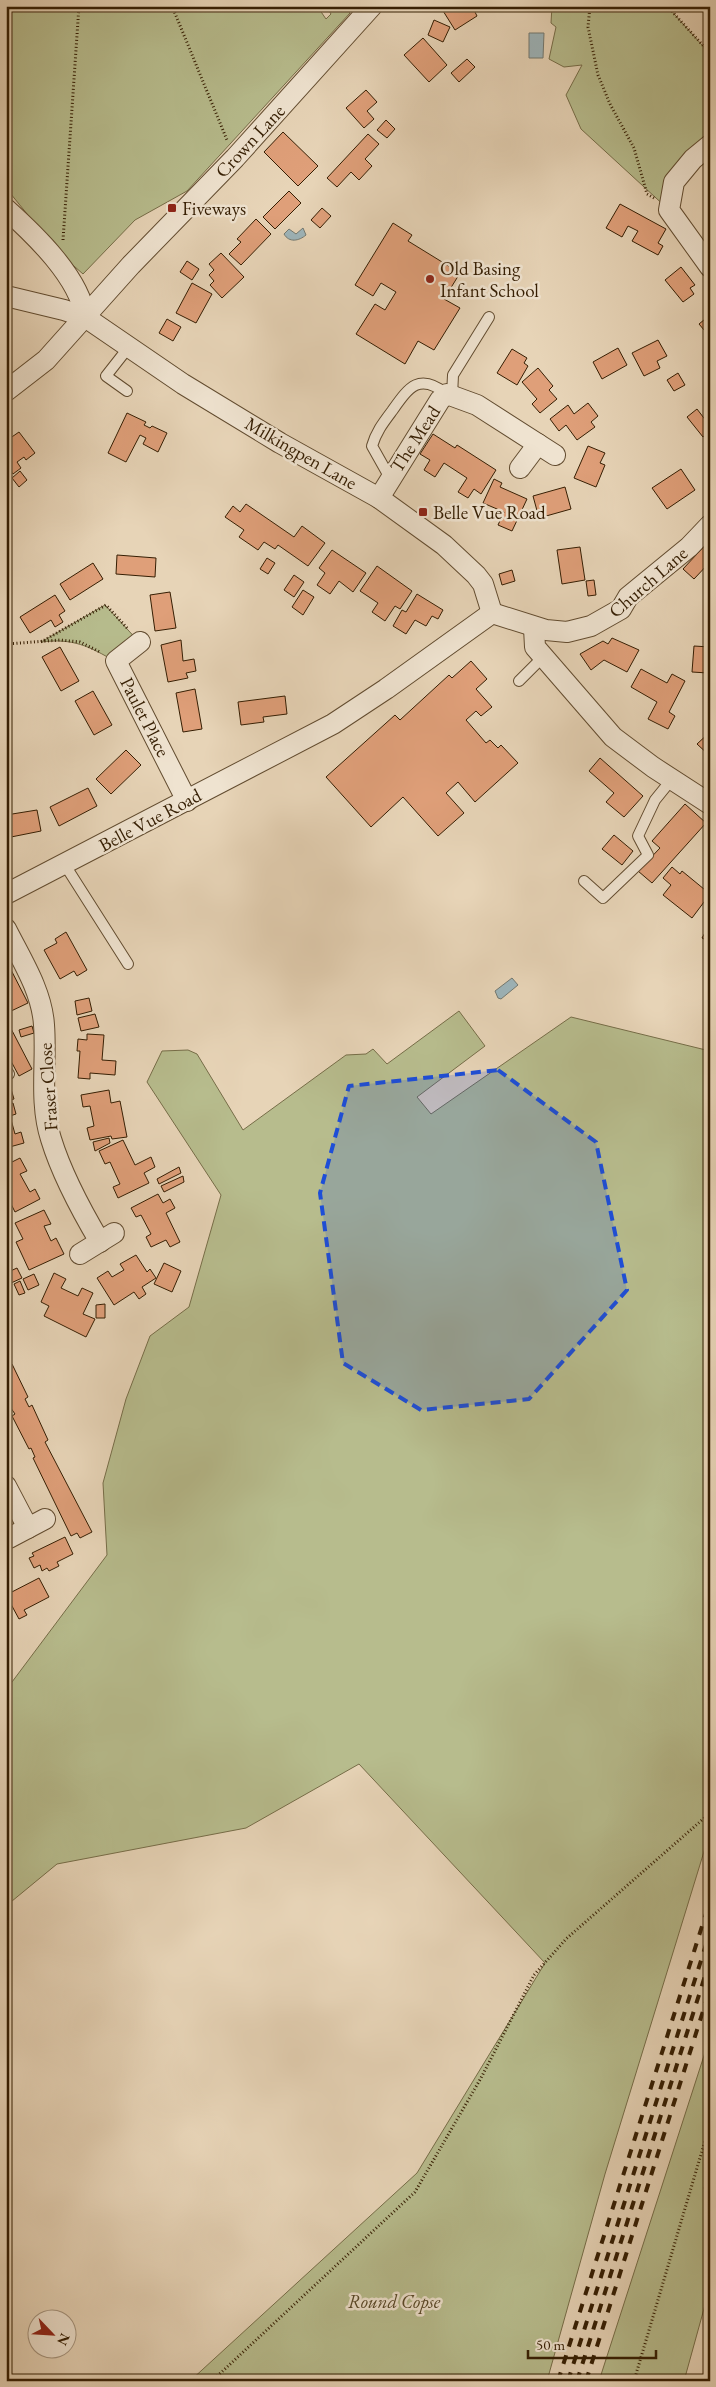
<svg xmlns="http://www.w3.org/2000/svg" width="716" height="2387" font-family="'EB Garamond',serif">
  <rect width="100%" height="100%" fill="#e7d4b7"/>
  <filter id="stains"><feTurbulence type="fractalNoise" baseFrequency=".004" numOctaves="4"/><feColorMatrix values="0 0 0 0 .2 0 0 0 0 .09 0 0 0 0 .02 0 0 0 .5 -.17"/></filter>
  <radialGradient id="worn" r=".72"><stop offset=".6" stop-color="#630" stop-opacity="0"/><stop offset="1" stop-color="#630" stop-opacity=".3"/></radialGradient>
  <g fill="#b7bc8d" stroke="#766d48">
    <path d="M6,6h311l9,13 5,-5 -5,-8h19l5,7 -163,178 -52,29 -52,54 -25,-22 -52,-64z"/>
    <path d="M552,6h115l43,48v89l-42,66 -87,-80 -15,-34 16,-30 -18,2 -15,-8 7,-32 -5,-4z"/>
    <path d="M105,605l35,38 -24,19c-27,-16 -43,-24 -75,-20z"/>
    <path d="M459,1011l26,35 -68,51 14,17 140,-97 139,34v781l-105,342 -58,207h-357l227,-208 128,-210 -186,-199 -113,64 -189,36 -51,42v-216l101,-135 -4,-72 23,-84 24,-63 39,-29 32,-112 -74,-113 15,-31 26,-1 9,4 46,76 103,-75 20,-1 7,-5 14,15z"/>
    <path d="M710,2037v90l-3,6c5,16 6,40 -3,55l6,11v88l-26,94h-85z"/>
  </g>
  <g fill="#9db5bb" stroke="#737971">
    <path d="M529,33h15l-1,25h-14z"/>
    <path d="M303,228l3,7c-7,6 -17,8 -22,-1l5,-5 7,5z"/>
    <path d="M512,978l6,7 -17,14 -3,-1 -3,-7z"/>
  </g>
  <g fill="#df9f79" stroke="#351e03">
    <path d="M440,6h32l5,10 -22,14z"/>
    <path d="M434,20l16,7 -7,15 -15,-7z"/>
    <path d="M423,38l24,27 -18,17 -25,-27z"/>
    <path d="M467,59l8,8 -16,15 -8,-9z"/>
    <path d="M366,90l11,12 -10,9 7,8 -10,9 -18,-20z"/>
    <path d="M386,120l9,9 -8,9 -10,-8z"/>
    <path d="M283,132l35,34 -20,20 -34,-34z"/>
    <path d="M368,134l11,10 -14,15 7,7 -13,14 -8,-8 -14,15 -10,-9z"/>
    <path d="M289,191l12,12 -26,26 -12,-12z"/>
    <path d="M620,204l46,25 -8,14 5,3 -5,9 -26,-14 6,-10 -10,-5 -6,11 -16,-9z"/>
    <path d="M322,208l9,8 -11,12 -9,-8z"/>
    <path d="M256,219l15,15 -30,31 -12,-11 12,-12 -4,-3z"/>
    <path d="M393,223l19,12 -4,6 52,32 -16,26 16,9 -26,42 -16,-9 -13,23 -49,-30 19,-30 10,6 11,-18 -15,-9 -8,13 -18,-11z"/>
    <path d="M221,253l23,24 -22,21 -12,-13 4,-4 -5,-6 5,-5 -5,-6z"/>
    <path d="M187,261l12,8 -7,11 -12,-8z"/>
    <path d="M681,267l14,18 -5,3 4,6 -11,8 -18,-22z"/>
    <path d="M192,283l20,11 -16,29 -20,-10z"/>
    <path d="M710,315v22l-11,-13z"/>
    <path d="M167,319l14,8 -8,14 -14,-8z"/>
    <path d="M658,340l9,16 -10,5 3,7 -16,8 -12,-23z"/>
    <path d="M618,348l9,17 -25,14 -9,-17z"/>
    <path d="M512,349l15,9 -3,5 4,3 -11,19 -20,-12z"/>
    <path d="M538,368l15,18 -4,4 8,9 -17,14 -8,-9 5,-5 -15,-17z"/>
    <path d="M678,373l7,12 -11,6 -7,-11z"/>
    <path d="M588,403l10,13 -7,6 4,5 -18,13 -11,-15 -7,6 -9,-12 18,-14 6,9z"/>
    <path d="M697,409l13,17v5l-7,6 -16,-20z"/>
    <path d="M127,413l19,9 -2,3 6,3 2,-2 15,7 -9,19 -15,-8 3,-6 -6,-3 -14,27 -18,-9z"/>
    <path d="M19,432l16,21 -9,7 -2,-3 -7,5 4,6 -8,6 -7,-10v-23z"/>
    <path d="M433,434l22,14 2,-3 39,25 -15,24 -7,-5 -6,9 -10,-6 9,-14 -23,-15 -9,14 -11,-7 6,-10 -10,-6z"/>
    <path d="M588,446l17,7 -5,10 5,2 -9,22 -22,-9z"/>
    <path d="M681,469l14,21 -28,19 -15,-21z"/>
    <path d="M20,471l7,9 -8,7 -7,-9z"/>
    <path d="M494,479l8,4 -2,4 27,12 -15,32 -14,-6 6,-13 -21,-9z"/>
    <path d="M565,487l6,22 -32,9 -6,-22z"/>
    <path d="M246,504l48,33 8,-11 23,17 -17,23 -30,-21 -3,4 -11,-7 -6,8 -19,-13 5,-7 -19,-13 8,-11 7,6z"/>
    <path d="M710,540v22l-16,17 -11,-10z"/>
    <path d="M580,547l5,33 -23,4 -5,-34z"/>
    <path d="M332,550l34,23 -13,19 -14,-11 -9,13 -13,-9 8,-12 -6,-5z"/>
    <path d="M117,555l39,3 -1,19 -39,-3z"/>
    <path d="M267,558l8,5 -7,11 -8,-5z"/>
    <path d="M93,563l10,16 -33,21 -10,-16z"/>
    <path d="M377,566l35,25 -12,18 -5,-3 -10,15 -13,-9 6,-9 -18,-12z"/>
    <path d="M512,570l3,11 -13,4 -3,-11z"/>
    <path d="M294,575l10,7 -10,15 -10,-7z"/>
    <path d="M594,580l2,15 -8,1 -2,-15z"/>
    <path d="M303,590l11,7 -11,18 -11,-8z"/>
    <path d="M170,592l6,36 -21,3 -5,-36z"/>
    <path d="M417,594l26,16 -5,9 -6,-3 -6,10 -11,-6 -9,14 -13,-8 9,-16 4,2z"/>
    <path d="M55,595l10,16 -6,4 4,7 -8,5 -4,-7 -21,13 -10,-16z"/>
    <path d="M612,638l27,12 -12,22 -23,-12 -13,10 -11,-16 23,-13 5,3z"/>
    <path d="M181,640l2,21 11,-2 2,12 -10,2 2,5 -20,4 -7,-37z"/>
    <path d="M694,646l16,1 -2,26 -16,-1z"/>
    <path d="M60,647l19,34 -18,10 -19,-34z"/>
    <path d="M471,661l16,18 -11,10 16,18 -11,9 -5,-5 -10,9 20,23 4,-3 8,8 3,-3 17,18 -43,39 -17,-20 -12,11 18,20 -26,23 -35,-39 -32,30 -45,-50 69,-62 5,5 49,-45 3,3z"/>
    <path d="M641,669l26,14 5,-9 13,7 -16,31 6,4 -7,13 -20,-10 9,-17 -26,-15z"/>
    <path d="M195,689l7,40 -19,3 -7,-39z"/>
    <path d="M93,691l19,34 -18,10 -19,-34z"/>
    <path d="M285,696l2,18 -24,3 1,5 -23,3 -3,-23z"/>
    <path d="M710,732v24l-13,-12z"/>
    <path d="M126,750l15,15 -30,29 -15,-15z"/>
    <path d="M600,758l43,38 -19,21 -18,-15 8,-9 -25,-22z"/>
    <path d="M88,788l9,18 -38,20 -9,-19z"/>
    <path d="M685,804l21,19 -54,60 -14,-12 22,-23 -8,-7z"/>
    <path d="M37,810l4,21 -35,7v-23z"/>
    <path d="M614,835l19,16 -11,14 -20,-16z"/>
    <path d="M672,867l8,7 2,-3 28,23 -18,24 -29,-23 8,-10 -8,-7z"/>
    <path d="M710,924v18l-8,-4z"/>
    <path d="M66,932l21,38 -10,6 -3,-5 -14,8 -16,-29 13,-7 -2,-4z"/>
    <path d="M8,964l20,39 -19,9 -3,-6z"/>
    <path d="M89,998l3,13 -15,4 -2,-14z"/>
    <path d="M95,1014l4,13 -18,4 -3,-13z"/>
    <path d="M6,1019l26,50 -13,7 -13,-24z"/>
    <path d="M32,1026l2,7 -13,4 -2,-7z"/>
    <path d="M87,1034l17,1 -2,25 14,1 -1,14 -25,-2v6l-12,-1 2,-27h-3l1,-12 9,1z"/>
    <path d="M11,1089l3,10 -8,2v-11z"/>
    <path d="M109,1090l2,13 9,-2 7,36 -15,2 -1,-3 -21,4 -3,-12 7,-2 -4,-20 -7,1 -2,-12z"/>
    <path d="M13,1103l3,11 -6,2 5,18 6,-2 3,11 -18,5v-43z"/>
    <path d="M109,1138l1,5 -15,8 -2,-9z"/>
    <path d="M123,1140l12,25 16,-8 4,10 -11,6 5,10 -31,15 -5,-11 7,-3 -10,-22 -5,2 -6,-13z"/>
    <path d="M20,1158l7,13 -7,3 10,18 5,-3 5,10 -25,13 -5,-10 -4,2v-39z"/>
    <path d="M179,1167l2,6 -22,11 -2,-5z"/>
    <path d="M183,1176l1,6 -20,10 -3,-6z"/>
    <path d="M158,1194l5,9 7,-4 5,9 -9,5 14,29 -10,5 -4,-7 -15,7 -5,-10 5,-3 -10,-19 -5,2 -5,-9z"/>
    <path d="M44,1210l7,14 -7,2 7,15 5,-3 8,16 -35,16 -13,-28 7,-3 -8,-16z"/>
    <path d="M136,1255l11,17 3,-3 6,9 -14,9 4,7 -7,5 -5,-7 -20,13 -17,-27 11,-7 4,6 12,-7 -4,-6z"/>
    <path d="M164,1263l17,8 -9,21 -18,-8z"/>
    <path d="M17,1268l5,10 -11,5 -5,-10z"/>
    <path d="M54,1273l12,6 -5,9 17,8 4,-8 11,5 -10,21 12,5 -9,18 -42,-21 5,-10 -8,-4z"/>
    <path d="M34,1274l5,11 -11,5 -5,-11z"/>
    <path d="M20,1281l5,12 -6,2 -5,-11z"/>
    <path d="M105,1304v14h-9v-13z"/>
    <path d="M12,1364l16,33 -3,2 4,8 3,-2 16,35 -3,2 47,90 -12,6 -3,-5 -6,3 -38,-78 2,-1 -4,-9 -2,1 -17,-33 3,-2 -9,-13v-34z"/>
    <path d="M65,1537l8,17 -16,8 2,4 -10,5 -2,-3 -5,3 -2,-6 -6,3 -5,-10 5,-2 -2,-3z"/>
    <path d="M39,1578l10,19 -25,13 3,5 -8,4 -13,-24z"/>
  </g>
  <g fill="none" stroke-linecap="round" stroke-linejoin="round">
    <defs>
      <g id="lane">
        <path d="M127,391l-21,-15 22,-28"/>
        <path d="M452,396l1,-21 36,-58"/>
        <path d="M390,478l-18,-32c4,-14 11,-23 20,-35 17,-24 27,-39 55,-17"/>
        <path d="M519,681l24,-24"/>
        <path d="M65,865l63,99"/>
        <path d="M584,881l19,17 45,-43 -10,-19 17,-36 17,-21"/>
        <path d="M6,1069l3,5"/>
      </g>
      <g id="street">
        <path d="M710,145l-17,14 -19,23 -5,28 41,57"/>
        <path d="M6,209c29,26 74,69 79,108"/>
        <path d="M6,296l58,14 21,7 98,67 97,59 99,55 65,47 32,30 7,9 9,29"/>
        <path d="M6,391l40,-31 85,-95 104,-107 137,-152"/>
        <path d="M520,468l18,-24"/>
        <path d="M379,498l61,-98 7,-6 30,11 78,50"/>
        <path d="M492,613l54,17 21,2 24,-6 30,-17 7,-12 61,-50 21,-22"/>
        <path d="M534,628l1,19 78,90 40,30 57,37"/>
        <path d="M140,642l-24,19 71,140"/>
        <path d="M6,894l327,-170 53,-35 106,-76"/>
        <path d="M6,929c15,30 36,62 38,96 3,37 -5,77 7,114 11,36 30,71 49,103"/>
        <path d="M80,1254l34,-21"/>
        <path d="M6,1486l22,42"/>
        <path d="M9,1538l36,-19"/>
      </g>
    </defs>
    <use href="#lane" stroke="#624c30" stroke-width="12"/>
    <use href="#street" stroke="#624c30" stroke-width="22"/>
    <g stroke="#351e03" stroke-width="3" stroke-dasharray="1 2.5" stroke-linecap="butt">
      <path d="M172,6l55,134"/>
      <path d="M590,6l-2,21 10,48 12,29 24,44 13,46 7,4"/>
      <path d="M667,6l43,47"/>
      <path d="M63,240l16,-234"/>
      <path d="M41,642l65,-37 22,24"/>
      <path d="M6,644l54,-4 20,2 20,10"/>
      <path d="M212,2381l203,-189 66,-114 53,-103 32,-36 144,-126"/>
      <path d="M634,2381l76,-257"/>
    </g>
    <use href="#lane" stroke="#efe3d0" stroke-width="10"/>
    <use href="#street" stroke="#efe3d0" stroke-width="20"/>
    <g stroke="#351e03" stroke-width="4" stroke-dasharray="9 9" stroke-linecap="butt">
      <path d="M558,2381l152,-480"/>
      <path d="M568,2381l142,-449"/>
      <path d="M577,2381l133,-421"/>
      <path d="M586,2381l124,-392"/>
    </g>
  </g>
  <path fill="#1d4ed8" fill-opacity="0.2" stroke="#1d4ed8" stroke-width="4" stroke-dasharray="10 6" stroke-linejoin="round" d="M498,1070l98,72 31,148 -98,109 -108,11 -78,-47 -23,-170 29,-107z"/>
  <g fill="#8f2418" stroke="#efe3d0" stroke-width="2">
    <rect x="167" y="203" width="10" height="10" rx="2.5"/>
    <circle cx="430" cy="279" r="5"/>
    <rect x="418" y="507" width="10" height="10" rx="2.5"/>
  </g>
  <g text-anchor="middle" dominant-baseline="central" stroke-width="5" stroke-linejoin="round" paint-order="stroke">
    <g font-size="19" fill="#351e03" stroke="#efe3d0">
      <text transform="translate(250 141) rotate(-47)">Crown Lane</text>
      <text transform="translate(415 439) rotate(-57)">The Mead</text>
      <text transform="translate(301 453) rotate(30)">Milkingpen Lane</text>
      <text transform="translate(648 582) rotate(-41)">Church Lane</text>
      <text transform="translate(145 717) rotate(63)">Paulet Place</text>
      <text transform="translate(150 820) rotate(-28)">Belle Vue Road</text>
      <text transform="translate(48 1087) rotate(-94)">Fraser Close</text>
    </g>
    <g font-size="19" fill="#351e03" stroke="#efe3d0" text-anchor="start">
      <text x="182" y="208">Fiveways</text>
      <text x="440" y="268">Old Basing<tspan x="440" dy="22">Infant School</tspan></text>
      <text x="433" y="512">Belle Vue Road</text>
    </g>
    <g font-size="19" font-style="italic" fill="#564626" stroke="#efe3d0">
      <text x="394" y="2301">Round Copse</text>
    </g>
  </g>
  <rect width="716" height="2387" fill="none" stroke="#e7d4b7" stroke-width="25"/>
  <rect x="8" y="8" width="701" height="2372" fill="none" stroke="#351e03" stroke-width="2.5"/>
  <rect x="12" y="12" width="691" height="2362" fill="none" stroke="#351e03"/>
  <g transform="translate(52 2334) rotate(115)"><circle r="24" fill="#efe3d0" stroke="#a5947e"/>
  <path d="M0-4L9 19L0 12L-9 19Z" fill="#8f2418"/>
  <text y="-8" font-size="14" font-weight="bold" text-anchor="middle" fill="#351e03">N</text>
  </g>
  <path d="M528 2350v8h128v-8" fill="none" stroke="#351e03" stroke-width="2.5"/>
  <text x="536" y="2350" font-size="15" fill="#351e03" stroke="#efe3d0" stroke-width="4" paint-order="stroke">50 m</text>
  <rect width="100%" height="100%" filter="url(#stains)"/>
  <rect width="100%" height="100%" fill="url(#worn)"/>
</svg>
